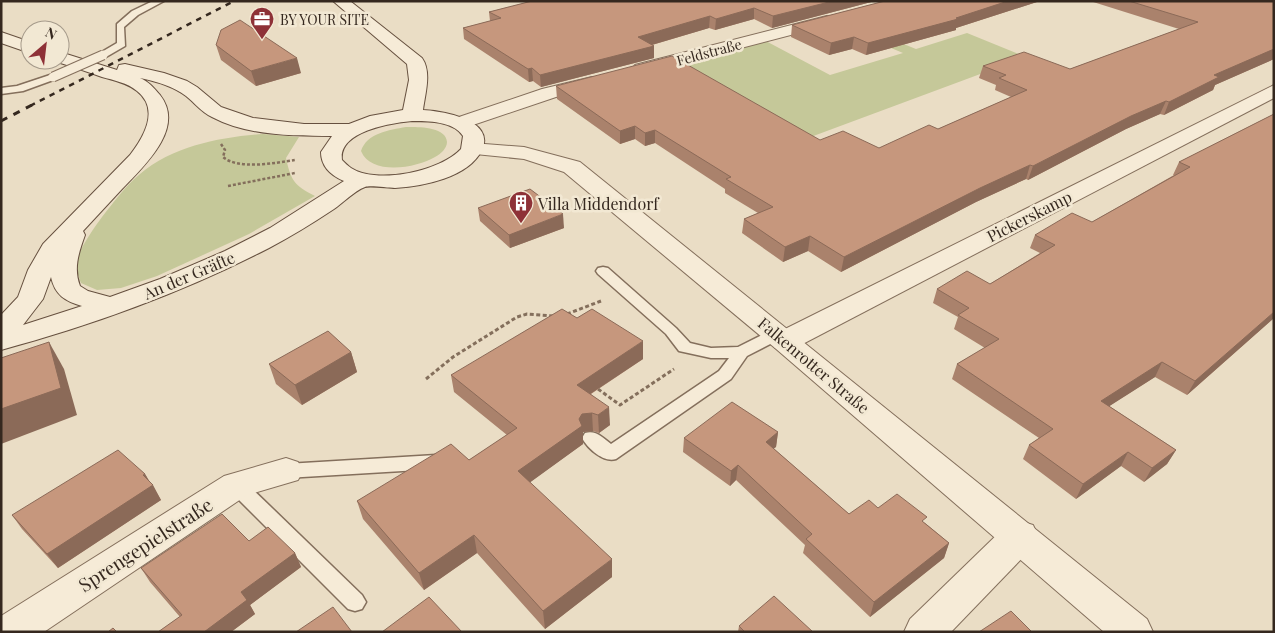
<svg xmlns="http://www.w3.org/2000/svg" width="1275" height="633" font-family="'Playfair Display',serif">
  <rect width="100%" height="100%" fill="#eaddc5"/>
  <g fill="#c5c899">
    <path d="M849,22l67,27 51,-16 59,24 -218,81 -140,-75 92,-25 70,37 73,-22 -67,-28z"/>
    <path d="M406,127c10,0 40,-1 41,15 0,6 -6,12 -12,15 -18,11 -64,19 -74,-6 6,-18 28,-21 45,-24z"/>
    <path d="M263,134l36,3 -13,21c5,23 8,27 29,38l-66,38 -92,42 -36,12 -24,2 -16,-7c-2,-5 -5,-13 -5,-19 2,-14 18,-36 26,-47 12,-15 23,-31 38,-43 33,-28 81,-37 123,-40z"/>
  </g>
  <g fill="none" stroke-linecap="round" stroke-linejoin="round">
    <defs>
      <g id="service">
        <path d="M153,1h11l-26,14 -14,12 1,19 -19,11h-6v-4l17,-10v-19l15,-13z"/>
        <path d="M53,74l3,1v4l-33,12 -22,3v-6l16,-2z"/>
        <path d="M603,267l5,1 68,60 14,15 21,5 27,-1 34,-17h10l3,4 -3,4 -35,18 -16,23 -115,80c-12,4 -28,-10 -34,-21l3,-5c11,-3 17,4 26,11l108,-73 10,-13h-18l-32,-7 -13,-17 -68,-60 -2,-3 2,-3z"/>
        <path d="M436,455l6,2 3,5 -3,5 -6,2 -150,9 -6,-2 -3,-5 3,-5 6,-2z"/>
        <path d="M236,478l7,2 119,115 4,7 -4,7 -7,2 -7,-2 -119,-119 -2,-5 2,-5z"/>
      </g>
      <g id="minor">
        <path d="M827,16l6,2 2,3 -2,3 -192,50 -6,-1 -3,-4 3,-4z"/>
        <path d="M592,77l6,1 3,4 -3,4 -42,11 -89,30 -7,2 -7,-2 -3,-4 3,-4 89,-30z"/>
        <path d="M1274,85v13l-479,250 -10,2 -10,-2 -4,-7 4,-7z"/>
        <path d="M286,458l12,4 5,9 -5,9 -51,15 -203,137h-43v-16l223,-140z"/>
        <path d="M1020,521l13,4 5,11 -5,11 -82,85h-47l6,-13 97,-94z"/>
      </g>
      <path id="tertiary" d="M472,143l52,4 56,15 567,457 6,13h-49l-329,-284 -211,-176 -40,-13 -59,-6 -3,-4 3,-4z"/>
      <g id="secondary">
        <path d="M333,1h17l72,57c10,14 3,36 1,52 18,1 73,9 59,40 -14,28 -59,36 -87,38 -7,0 -25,-3 -30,-1 -11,4 -22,16 -31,22 -21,14 -42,27 -65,39 -85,44 -176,77 -268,102v-35l17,-18 10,-27 15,-26 87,-89c14,-18 30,-46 7,-64 -9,-8 -24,-11 -35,-14 -16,-6 -32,-11 -48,-16l6,-1v-8l57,18 2,-5 6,-1 39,9 23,8 10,6 24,20 32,11 51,6h45l21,-8 33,-6 6,-30 -2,-16zM140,78c15,3 33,8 46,18 9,7 15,16 26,21 36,19 81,19 120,19l-11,16c0,15 11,24 23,29l-74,47 -45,23 -65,28 -50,18 -22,-6 -8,-5c-7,-18 -1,-34 5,-51l-2,-4c13,-14 26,-28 39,-42 22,-23 64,-61 38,-94 -7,-8 -11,-13 -20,-17zM412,121c16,0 41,0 51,15l-2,13c-20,22 -84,36 -110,19 -3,-2 -6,-5 -9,-8 -4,-29 50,-37 70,-39zM51,277c4,18 14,24 31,29l-59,19 20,-26z"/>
        <path d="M1,32l29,10v11l-29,-10z"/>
      </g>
    </defs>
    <use href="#service" stroke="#846f5c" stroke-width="3"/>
    <use href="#minor" stroke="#846f5c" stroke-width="2"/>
    <use href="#tertiary" stroke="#846f5c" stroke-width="2"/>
    <use href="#secondary" stroke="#66503f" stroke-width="2"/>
    <g stroke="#846f5c" stroke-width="2.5" stroke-dasharray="3 2" stroke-linecap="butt">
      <path d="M221,144l4,6 -2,7c15,13 53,6 72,3"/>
      <path d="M228,186l67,-13"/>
    </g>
    <g stroke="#846f5c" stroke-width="3" stroke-dasharray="4 2.5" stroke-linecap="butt">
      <path d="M567,314l34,-13"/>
      <path d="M426,379l27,-22 64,-40 10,-3 27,2"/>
      <path d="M598,389l22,16 54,-36"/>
    </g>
    <use href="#service" fill="#f6ebd7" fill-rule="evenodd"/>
    <use href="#minor" fill="#f6ebd7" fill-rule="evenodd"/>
    <use href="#tertiary" fill="#f6ebd7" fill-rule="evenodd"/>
    <use href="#secondary" fill="#f6ebd7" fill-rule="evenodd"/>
    <path stroke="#35281f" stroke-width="2.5" stroke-dasharray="5.5 5.5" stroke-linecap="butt" d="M30,106l204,-105"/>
    <path stroke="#35281f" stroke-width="3" stroke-dasharray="7 7" stroke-linecap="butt" d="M1,121l31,-16"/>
    <defs>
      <path id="service-bridge" d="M53,77l50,-22"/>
    </defs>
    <use href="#service-bridge" stroke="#846f5c" stroke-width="11" stroke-linecap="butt"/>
    <use href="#service-bridge" stroke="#f6ebd7" stroke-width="9"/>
  </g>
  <g fill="#aa826c">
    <path d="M527,1h348l-103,27 -18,-9 -39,11 -6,-2 -57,17 2,1v12l-113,29 -8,-6 -4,1 -65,-43 -1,-11 27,-7 -1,-9 39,-10z"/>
    <path d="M885,1h155l-84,27v2l-90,25 -14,-6 -23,6 -38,-18 1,-12z"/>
    <path d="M1090,1h184v58l-59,26 -2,5 -49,25 -4,-1 -34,15 -98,51 -2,-1 -50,23 -135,70 -33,-21 -25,11 -41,-29 2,-14 14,-6 -33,-20v-4l-70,-46 -10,3 -10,-7 -15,5 -63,-45 -1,-13 264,54 59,8 59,-19 73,-32 -16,-7 1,-5 -17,-7 4,-12 87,3 109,-40z"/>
    <path d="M216,45l85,28 -45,13 -35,-26z"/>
    <path d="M1274,114v204l-87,77 -32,-18 -46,29 67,44 -9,14 -23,18 -23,-16 -45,33 -53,-40 6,-14 10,-7 -87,-59 5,-15 28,-16 -31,-19 4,-12 -25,-14 4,-14 53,-5 50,-31 -10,-5 5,-13 57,-13 82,-47h-1l6,-13z"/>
    <path d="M478,208l86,20 -54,20 -30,-27z"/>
    <path d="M577,318l66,41 -52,35 19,31 -11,8 -6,-2 -10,1v12l-53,38 82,95 -67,52 -68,-76 -53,37 -61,-71 -6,-18 112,-41 38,-25 -53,-43 -3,-17z"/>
    <path d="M351,352l6,20 -55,33 -26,-21 -7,-20z"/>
    <path d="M778,432l-2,15 -3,1 76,66 29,-6 47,15 24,20 -5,15 -74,59 -67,-64 2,-8 -69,-65 -6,6 -47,-34 1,-14z"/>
    <path d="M145,474l16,26 -103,68 -36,-39 -10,-14z"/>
    <path d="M249,541l46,12 6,14 -51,38 5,9 -24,18h-73l22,-15 -30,-35 -9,-14z"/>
    <path d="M739,626l74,6h-75z"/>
  </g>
  <g fill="#8b6a58">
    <path d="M833,1h42l-103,27 1,-12z"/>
    <path d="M1008,1h32l-84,27v2l-90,25 2,-12z"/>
    <path d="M754,8v11l-39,11 1,-11z"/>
    <path d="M710,16l-1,12 -71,21v-12z"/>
    <path d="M854,37l-2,12 -23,6 2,-12z"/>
    <path d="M654,46v12l-113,29 -1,-12z"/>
    <path d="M1274,49v10l-59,26 -2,5 -49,25 5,-13 45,-27z"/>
    <path d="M297,58l4,15 -45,13 -5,-15z"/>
    <path d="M532,68l1,13 -4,1 -1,-13z"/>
    <path d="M1166,101l-6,13 -34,15 -98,51 5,-14 98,-50z"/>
    <path d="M635,126v13l-15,5v-13z"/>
    <path d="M655,130v13l-10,3v-13z"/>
    <path d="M1030,165l-4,14 -50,23 -135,70 3,-15 136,-69z"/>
    <path d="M563,214l1,14 -54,20 -1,-13z"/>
    <path d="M810,236l-2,15 -25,11 2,-15z"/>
    <path d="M1274,312v6l-87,77 8,-14z"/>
    <path d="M643,341v18l-65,43 -1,-17z"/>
    <path d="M49,342l15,27 13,46 -76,29v-35z"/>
    <path d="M351,352l6,20 -55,33 -7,-20z"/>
    <path d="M1162,362l-7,15 -61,39 7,-15z"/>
    <path d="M609,407l1,18 -11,8 -1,-18z"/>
    <path d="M592,413l1,18 -10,1v12l-62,45 -3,-18 64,-57z"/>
    <path d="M778,432l-2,15 -12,9 2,-14z"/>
    <path d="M1176,450l-9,14 -23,18 8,-14z"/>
    <path d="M1128,452l-7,14 -45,33 7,-15z"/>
    <path d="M738,465l-2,15 -6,6 1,-15z"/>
    <path d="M145,474l7,12 1,-1 8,15 -103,68 -11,-14z"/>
    <path d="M474,535l3,18 -53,37 -5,-17z"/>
    <path d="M949,543l-5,15 -74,59 4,-15z"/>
    <path d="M295,553l6,14 -51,38 5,9 -24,18h-27l37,-40z"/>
    <path d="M612,559v18l-67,52 -2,-18z"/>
  </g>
  <g fill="#c6977d" stroke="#8b6a58">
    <path d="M532,1h301l-60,15 -19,-8 -38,11 -6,-3 -72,21 16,9 -114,29 -8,-7 -4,1 -65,-41 38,-10 -12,-6z"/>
    <path d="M885,1h123l-52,17 2,1 -90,24 -14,-6 -23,6 -39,-18z"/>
    <path d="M1129,1h145v48l-60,26 5,2 -50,25 -3,-1 -35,15 -98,50 -3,-1 -50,23 -136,69 -34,-21 -25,11 -41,-28 29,-12 -47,-28 5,-2 -76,-47 -10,3 -10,-7 -15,5 -64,-45 116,-30 148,84 23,-9 36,17 50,-23 9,4 89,-39 -28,-12 7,-3 -23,-9 41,-14 46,17 128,-47z"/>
    <path d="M240,20l57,38 -46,13 -35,-26 5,-15z"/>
    <path d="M1274,114v198l-79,69 -33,-19 -61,39 75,49 -24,18 -24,-16 -45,32 -54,-39 24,-16 -96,-65 42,-25 -41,-24 11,-7 -32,-19 30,-18 23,13 65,-39 -20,-10 37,-22 20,9 98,-55 -11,-5z"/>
    <path d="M530,189l33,25 -54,21 -31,-27z"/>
    <path d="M562,309l15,9 15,-9 51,32 -66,44 32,22 -11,8 -6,-2 -10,1 -3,5 3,7 -64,45 94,88 -69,52 -69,-76 -55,38 -62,-72 94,-57 18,16 48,-32 -66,-53z"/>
    <path d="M328,331l23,21 -56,33 -26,-21z"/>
    <path d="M49,342l12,46 -60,21v-51z"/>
    <path d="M732,402l46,30 -12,10 83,72 20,-14 9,8 19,-14 30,23 -5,4 27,22 -75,59 -68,-63 6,-5 -74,-69 -7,6 -47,-33z"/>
    <path d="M118,450l27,24 -2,1 10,10 -106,69 -35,-39z"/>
    <path d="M222,514l27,27 19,-14 27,26 -54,39 6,8 -43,32h-46l24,-17 -41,-47z"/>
    <path d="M774,596l39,36h-68l-6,-6z"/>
    <path d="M429,597l33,35h-80z"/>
    <path d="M333,607l19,25h-56z"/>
    <path d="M1011,611l21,21h-53z"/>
    <path d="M113,628l4,4h-9z"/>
  </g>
  <defs>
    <symbol id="office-pin" viewBox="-11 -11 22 30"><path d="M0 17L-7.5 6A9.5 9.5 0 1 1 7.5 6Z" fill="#8e3137" stroke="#f2e8d3"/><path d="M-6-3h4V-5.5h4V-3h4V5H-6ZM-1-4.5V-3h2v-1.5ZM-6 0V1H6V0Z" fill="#fff"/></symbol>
    <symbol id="building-pin" viewBox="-11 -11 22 30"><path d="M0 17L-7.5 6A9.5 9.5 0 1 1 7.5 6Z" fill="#8e3137" stroke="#f2e8d3"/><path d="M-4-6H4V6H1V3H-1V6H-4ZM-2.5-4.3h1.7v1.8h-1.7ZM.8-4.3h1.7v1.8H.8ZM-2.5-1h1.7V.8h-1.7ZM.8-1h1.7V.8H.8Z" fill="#fff"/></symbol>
  </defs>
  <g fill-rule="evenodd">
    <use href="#office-pin" x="248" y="5" width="28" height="38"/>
    <use href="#building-pin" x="507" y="189" width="28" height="38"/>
  </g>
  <g text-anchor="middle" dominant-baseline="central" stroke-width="5" stroke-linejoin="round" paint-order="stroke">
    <g font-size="14" fill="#35281f" stroke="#f2e8d3" text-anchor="start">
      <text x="280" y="19">BY YOUR SITE</text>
    </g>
    <g font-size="14" fill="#35281f" stroke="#f2e8d3">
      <text transform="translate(709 52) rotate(-15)">Feldstraße</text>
    </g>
    <g font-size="16" fill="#35281f" stroke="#f2e8d3" text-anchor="start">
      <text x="538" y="203">Villa Middendorf</text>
    </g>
    <g font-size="16" fill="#35281f" stroke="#f2e8d3">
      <text transform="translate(1029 216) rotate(-27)">Pickerskamp</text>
      <text transform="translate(189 275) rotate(-23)">An der Gräfte</text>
      <text transform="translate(814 365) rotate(40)">Falkenrotter Straße</text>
    </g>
    <g font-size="19" fill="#35281f" stroke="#f2e8d3">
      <text transform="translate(145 544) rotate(-33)">Sprengepielstraße</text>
    </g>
  </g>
  <rect width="1275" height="633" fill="none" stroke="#35281f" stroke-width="5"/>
  <g transform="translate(45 45) rotate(28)"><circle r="24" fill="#f2e8d3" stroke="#a69b8b"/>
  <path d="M0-4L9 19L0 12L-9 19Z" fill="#8e3137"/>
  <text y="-8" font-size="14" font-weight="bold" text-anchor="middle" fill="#35281f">N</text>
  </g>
</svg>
